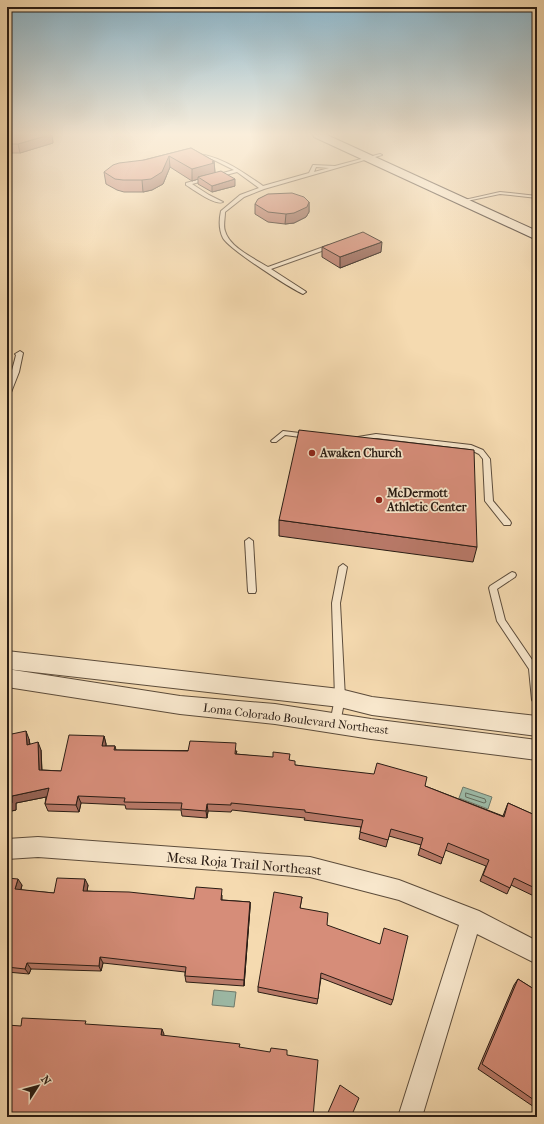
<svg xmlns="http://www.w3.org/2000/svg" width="544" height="1124" font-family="'IM FELL French Canon',serif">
  <rect width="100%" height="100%" fill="#f5dab0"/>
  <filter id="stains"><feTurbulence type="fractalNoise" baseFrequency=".005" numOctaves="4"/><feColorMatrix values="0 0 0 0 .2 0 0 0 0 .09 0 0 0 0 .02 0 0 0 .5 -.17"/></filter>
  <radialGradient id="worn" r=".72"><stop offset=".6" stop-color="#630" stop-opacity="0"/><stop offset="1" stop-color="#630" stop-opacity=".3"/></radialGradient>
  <g fill="#9dbba8" stroke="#6f7b6d">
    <path d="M463,787l29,10 -4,12 -29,-11z"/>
    <path d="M214,990l22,2 -2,15 -22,-2z"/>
  </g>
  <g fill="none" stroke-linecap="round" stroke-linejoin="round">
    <path stroke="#636c5e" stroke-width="1" d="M466,793l19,6 1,3 -2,1 -18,-6z"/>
    <defs>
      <g id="service">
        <path d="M191,153c29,2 49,17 72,33l46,-13 4,-8 22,1 45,-12 2,1 -118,34 -20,8 -19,15c0,6 -2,14 0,19 4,16 30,28 43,36l61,-22h4v2l-62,22 34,22 1,1 -3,2c-12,-5 -74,-45 -80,-56 -4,-8 -4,-18 -2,-27l19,-16 19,-7 -22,-16 -45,12 17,11 14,7c-7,4 -29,-12 -37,-17v-2l48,-13 -20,-10 -24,-5zM316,167l13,1 -15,4z"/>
        <path d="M500,192l37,4v2l-37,-4 -38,8 -2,-1z"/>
        <path d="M20,351l3,2 -4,19 -9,23 -3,2c0,-14 6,-28 9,-42l-1,-1z"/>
        <path d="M283,431l25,3 3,2 -3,2 -23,-3 -9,7h-4l-1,-1 1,-1z"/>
        <path d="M376,434l95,11 12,5 7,9 3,42 17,20 1,2 -1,2h-6l-19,-24 -2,-42 -4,-5 -10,-5 -93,-11 -18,3 -3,-2 3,-2z"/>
        <path d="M249,538l4,3 3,50 -1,2h-6l-1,-2 -3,-50z"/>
        <path d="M343,564l4,3 -7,36 5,95 -5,25 -2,3 -3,1 -3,-1 -2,-3 5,-25 -3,-95 7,-36z"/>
        <path d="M512,572l3,1 1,2 -1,2 -18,12 8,31 32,47v37l-3,-1 -2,-3 -3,-31 -32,-48 -8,-33 1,-2z"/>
      </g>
      <path id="minor" d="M38,837l272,20 89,23 80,31 58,30v23l-60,-30 -55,183h-24l61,-192 -60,-25 -89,-23 -272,-20 -31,2v-20z"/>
      <g id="tertiary">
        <path d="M7,651l333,38 32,8 165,19v20l-165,-21 -32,-8 -333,-38z"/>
        <path d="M7,669l173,27 95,8 96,15 166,21v20l-166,-21 -96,-15 -95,-10 -173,-27z"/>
      </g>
      <path id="secondary" d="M313,135h14l210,96v9l-223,-103z"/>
    </defs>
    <use href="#service" stroke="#5c4c3b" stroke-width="2"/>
    <use href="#minor" stroke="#5c4c3b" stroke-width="2"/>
    <use href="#tertiary" stroke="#5c4c3b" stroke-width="2"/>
    <use href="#secondary" stroke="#291c14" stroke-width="2"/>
    <use href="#service" fill="#f8e7cc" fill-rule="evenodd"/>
    <use href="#minor" fill="#f8e7cc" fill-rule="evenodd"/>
    <use href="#tertiary" fill="#f8e7cc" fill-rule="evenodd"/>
    <use href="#secondary" fill="#f8e7cc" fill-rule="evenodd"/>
  </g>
  <g fill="#b87968" stroke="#291c14">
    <path d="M7,135h45l1,8 -33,10h-13z"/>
    <path d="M191,148l23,13 1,12 20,13 -23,6 -14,-8v-5l-6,2 -22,-14 -7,17 -11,6 -9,2h-19l-7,-2 -11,-6 -2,-12 40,-12z"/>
    <path d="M309,202v10l-3,5 -12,6 -9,1 -17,-2 -13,-8v-10z"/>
    <path d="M322,247l59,5 -41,16 -18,-11z"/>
    <path d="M279,520l198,27 -4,15 -194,-26z"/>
    <path d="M104,736l2,8v2h9l1,4 121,1 -1,3 53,6 6,5 130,21 78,30 5,-13 29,13v79l-1,2 -25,-12 -4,9 -27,-13 6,-15 -41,-16 -4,14 -23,-9 3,-10 -32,-9 -3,11 -27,-8 2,-12 -57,-7 1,-2 -73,-8 -1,2 -23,-1 -1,7 -25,-2 -1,-6 -55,-1 -1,-4 -44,-2 -2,9 -31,-1 -3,-7 1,-7 -30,6v7l-9,2 22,-73 1,5 11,6 1,20 19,1z"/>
    <path d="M7,878l15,7 -1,5 33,3 34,-8 -1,6 107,8 28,-4v5l28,2v6l-6,78 -58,-4 -1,-6v-4l-82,-9 -2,8 -70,-2 -2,5 -22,-2z"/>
    <path d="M302,897l-2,11 27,17 66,75 -2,5 -70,-27 -4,26 -59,-12v-5z"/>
    <path d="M518,979l19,12v118l-59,-40 36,-84z"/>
  </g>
  <g fill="#966355" stroke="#291c14">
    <path d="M49,135h3l1,8 -33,10 -2,-9z"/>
    <path d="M169,156l1,11 -7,17 -11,6 -9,2 -1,-12z"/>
    <path d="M214,161l1,12 -17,4v2l-6,2v-12z"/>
    <path d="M235,179v7l-23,6v-6z"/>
    <path d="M309,202v10l-3,5 -12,6 -9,1 1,-10z"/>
    <path d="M382,242l-1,10 -41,16v-11z"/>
    <path d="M26,731l3,8 1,13 -3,-7z"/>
    <path d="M104,736l2,8 -1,9 -3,-7z"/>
    <path d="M38,742l3,8 1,27 -3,-7z"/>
    <path d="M49,788l2,8 -35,7v7l-9,2v-8l5,-8z"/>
    <path d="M78,796l3,7 -2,9 -3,-7z"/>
    <path d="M207,804l1,7 -1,7 -1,-7z"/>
    <path d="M18,879l4,6 -3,11 -4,-7z"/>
    <path d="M85,879l3,6 -2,13 -3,-7z"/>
    <path d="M250,902v6l-6,78v-6z"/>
    <path d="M100,957l3,6 -2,8 -2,-5z"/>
    <path d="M27,963l4,6 -2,5 -4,-5z"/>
    <path d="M162,1029l2,5 -1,6 -2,-5z"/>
  </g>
  <g fill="#d68d79" stroke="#291c14">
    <path d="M7,135h42l-31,9h-11z"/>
    <path d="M191,148l23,13 -2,1 2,1 -22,6 -23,-13 -7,16 -11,7 -9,1h-19l-8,-1 -11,-7 9,-7 6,-2 25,-3z"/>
    <path d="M221,171l14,8 -23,7 -14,-9z"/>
    <path d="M292,193l12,4 5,5 -2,5 -13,6 -8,1 -18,-2 -13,-8 3,-5 10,-5z"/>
    <path d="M363,232l19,10 -42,15 -18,-10z"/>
    <path d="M299,430l175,20 3,97 -198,-27z"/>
    <path d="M26,731l1,14 11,-3 1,28 22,1 8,-36 35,1 -2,10h13l-1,4 74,1 2,-10 46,2 -1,11 38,3v-5l17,2 -1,6 6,1v4l79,9 3,-11 50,14 -2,9 79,31 4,-14 29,13v73l-23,-11 -4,10 -27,-13 6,-15 -41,-17 -5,15 -23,-10 3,-10 -32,-9 -3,11 -28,-8 3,-12 -58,-8v-2l-74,-7v2l-24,-1 -1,7 -25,-2 1,-6 -58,-1 1,-4 -47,-2 -2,9 -31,-1 4,-16 -37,8v7l-5,1v-69z"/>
    <path d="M7,878l11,1 -3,10 39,4 3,-15 28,1 -2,12 46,1 65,7 2,-12 26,2 -1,11 29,2 -6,78 -59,-4 1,-9 -86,-10 -1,9 -72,-3 -2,6 -18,-2z"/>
    <path d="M274,892l28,5 -2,11 28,5 -1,12 53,19 4,-16 24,8 -15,64 -72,-27 -3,26 -60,-12z"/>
    <path d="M518,979l19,12v111l-55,-38z"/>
    <path d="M22,1018l64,3 -1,3 77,5 -1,6 79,9 -1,3 31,5 1,-4 16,2v5l31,5 -5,57h-306v-92l14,1z"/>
    <path d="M340,1085l19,13 -8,19h-25z"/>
  </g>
  <linearGradient id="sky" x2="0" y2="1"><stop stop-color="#8ab7ce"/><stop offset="0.46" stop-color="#faeedb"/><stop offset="1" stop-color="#faeedb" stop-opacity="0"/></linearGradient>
  <rect width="544" height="292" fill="url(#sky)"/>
  <g fill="#8f2418" stroke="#f8e7cc" stroke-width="1.5">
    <circle cx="312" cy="453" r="4"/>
    <circle cx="379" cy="500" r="4"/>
  </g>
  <g text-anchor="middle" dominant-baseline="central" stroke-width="3.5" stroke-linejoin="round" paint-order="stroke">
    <g font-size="12" font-weight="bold" fill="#291c14" stroke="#f8e7cc" text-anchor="start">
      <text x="320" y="453">Awaken Church</text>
      <text x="387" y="493">McDermott<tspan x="387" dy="14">Athletic Center</tspan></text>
    </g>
    <g font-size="12" fill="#291c14" stroke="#f8e7cc">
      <text transform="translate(296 719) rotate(7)">Loma Colorado Boulevard Northeast</text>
    </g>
    <g font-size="14" fill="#291c14" stroke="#f8e7cc">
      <text transform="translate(244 864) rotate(5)">Mesa Roja Trail Northeast</text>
    </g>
  </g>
  <rect width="544" height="1124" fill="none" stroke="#f5dab0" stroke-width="24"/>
  <rect x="8" y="8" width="528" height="1108" fill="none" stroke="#291c14" stroke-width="2"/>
  <rect x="12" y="12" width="520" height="1100" fill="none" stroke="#291c14"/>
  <g transform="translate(38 1086) rotate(54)" stroke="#f8e7cc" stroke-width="3" paint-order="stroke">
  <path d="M0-3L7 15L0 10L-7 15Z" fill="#291c14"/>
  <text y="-6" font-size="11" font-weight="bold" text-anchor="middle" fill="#291c14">N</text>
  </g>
  <rect width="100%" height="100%" filter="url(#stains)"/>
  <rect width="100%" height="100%" fill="url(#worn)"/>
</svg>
